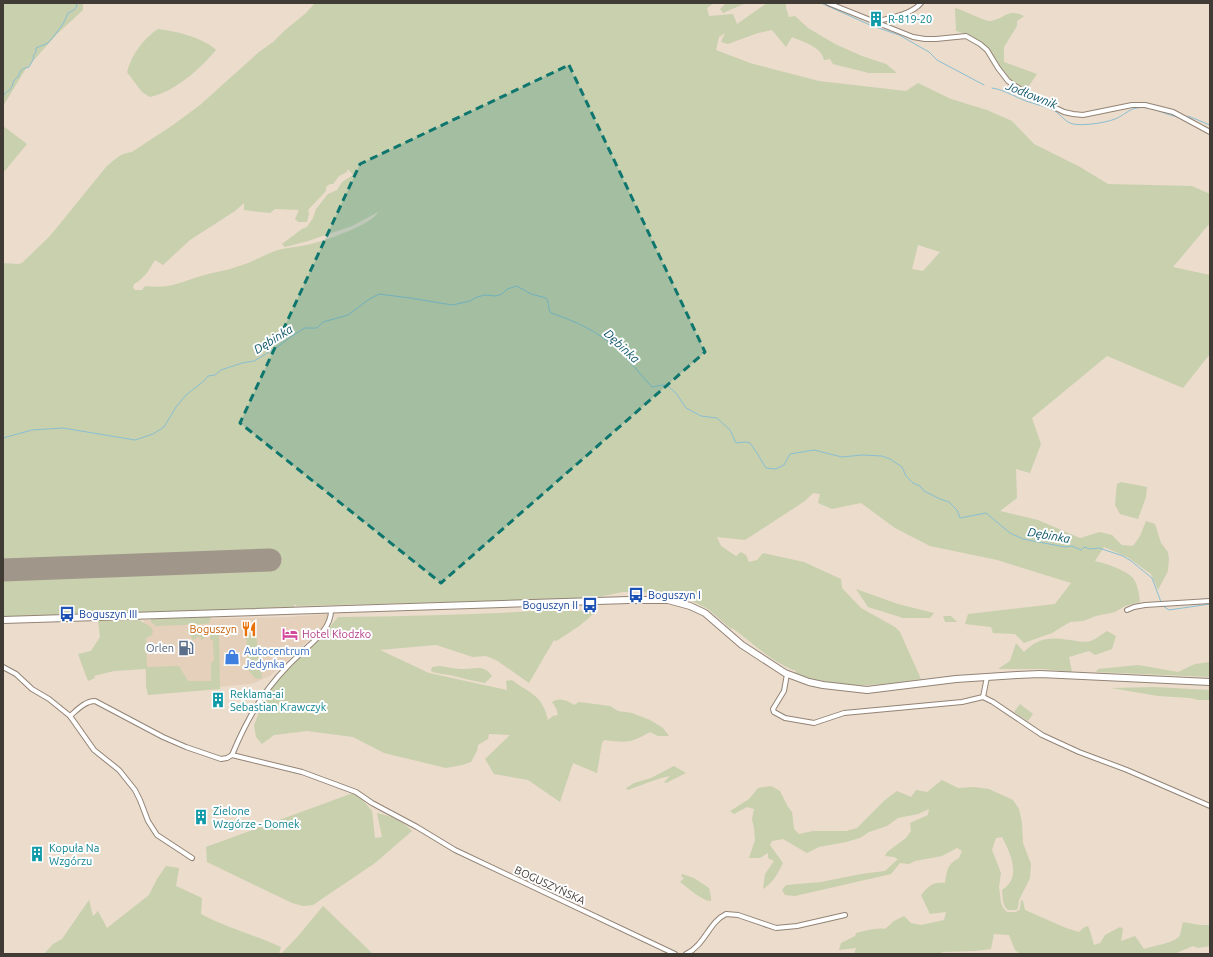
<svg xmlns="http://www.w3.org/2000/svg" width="1213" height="957" font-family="Ubuntu,sans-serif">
  <rect width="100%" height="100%" fill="#ebdccc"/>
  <path fill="#e5d0bb" d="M328,614l-1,6 -5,8 -52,48 -18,8 -35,3 -71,-2 -2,-65 145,-3z"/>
  <g fill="#c8d0ae" fill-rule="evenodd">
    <path d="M3,3h80v7l-26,24 -32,36 -22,36z"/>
    <path d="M315,3h399l-7,5 2,8 24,-2 4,10 30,-21h19v5l3,9 6,-1 13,12 27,16 27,12 24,8 11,9h-28l-36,-9 -3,-5 -6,1c-3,-14 -21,-18 -32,-23l-6,10 -14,-17 -14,3 -30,11 -7,-2 4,-9 -6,4 -3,13 34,13 69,18 87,10 12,-8 33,16 36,11 25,11 22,23 46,23 28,17 84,2 18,8v29l-37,44 37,8v79l-27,34 -76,-32 -75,62 9,26 -11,29 -14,-4 1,29 -17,13 38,9 42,18 20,-6 12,3 10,10 11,1 7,-10 6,-15 9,3 6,19 7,9 1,7 -1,12 -10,19 -7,-16 -24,-17 -23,-10 -9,14c10,2 31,9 38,17 5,7 6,16 7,24l-15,4 -10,6 -19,4 -13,5 -13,1 -18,11 -28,10 -9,-9 -22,-1 -2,-6 -26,-3 3,-10 87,-10 16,-21 -74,-23 -67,-14 -35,-18 -34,-25 -29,6 -14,-6 2,-9 -7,-1 -8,8 -60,39 -28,-3 4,9 15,10 5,-4 5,3 3,7 8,-2 6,-7 41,9 37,17 1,9 19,20 34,19 5,5 21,47c-17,2 -35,5 -52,6 -20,1 -55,-4 -74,-12l1,-2c-25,-9 -44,-29 -64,-43l-1,1 -23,-20 -20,-10 -14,-3 -32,-4h-19l-25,5 -65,3 -236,6 -3,-2v3l-211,8 -22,-2 -7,2 -51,3v-355l15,1 4,-1 28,-27 56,-69c8,-7 15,-14 26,-15l41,-27 27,-20 59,-53 14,-10 11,-11 22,-18zM348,169l5,6 -11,7 -5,8 -9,4 -12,15 -3,9 -6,9 -5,2 -20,15 3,3 23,-6 44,-15 26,-14c-5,12 -53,29 -67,32 -11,3 -22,3 -33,6 -12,4 -22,10 -33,14 -15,6 -30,8 -44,12 -22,7 -33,13 -56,10l-3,4h-7l-2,-2 1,-4c10,-5 15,-14 21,-24l8,5 27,-25 45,-29 9,-8v7l26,3 5,-4 24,1 -4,9 3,3h9l2,-8 -1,-4 18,-19v-4l4,-3h3l6,-8 8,-4zM918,245l22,7 -17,19 -11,-2z"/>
    <path d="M717,3h29l-23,10 -3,-4 5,-5z"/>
    <path d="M955,8c9,2 30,14 36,13 14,-2 16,-13 33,-5l-7,5v5l-13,21v15l33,12 -11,16 -23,-16 -31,-38 -16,-5z"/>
    <path d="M158,29c17,2 46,9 58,21 -16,19 -42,42 -66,47l-8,-5 -15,-20c4,-17 17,-34 31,-43z"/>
    <path d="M3,126l24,18 -24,29z"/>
    <path d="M1121,482l26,5 -1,10 -8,22 -18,-5 -5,-9 2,-21z"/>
    <path d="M856,589l42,15 36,9 -4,5h-27l-35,-11z"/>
    <path d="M593,607l5,1c-11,14 -26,23 -40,32l-3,1 -1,-1 -25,43 -33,-23 -10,-4 -13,1 -37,-12 -56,5 49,23 78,17 -1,-9 6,-1c18,14 30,14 36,40l5,-4 5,-1 -2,-7 -4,-6c7,-5 15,-2 22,3l5,-3 31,4 8,5 14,2 18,7 13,8 6,8h-11l-8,-4c-19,11 -23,11 -46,8l-2,3 -5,30 -24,-10 -13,39 -32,-22 -34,-6 -9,-15 25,-24 -21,-1 -1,5 -10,6 -1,6 -6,11 -9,3 -16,3 -62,-15 -31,-16 -46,-6 -33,4 -12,9 -6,-7 -2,-12 4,-10 2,-11 22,-30 38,-35 18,-22c70,-1 141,-2 211,-7 11,0 37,3 44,-3z"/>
    <path d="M210,616l1,1 -2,6 -4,1 -49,2 -5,-4v-4z"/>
    <path d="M943,616h8l6,6h-12z"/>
    <path d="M139,620c6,4 17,7 13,15l-6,3 1,29 32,-1 9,15h23v-18l3,-2 -1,-20 -3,-2 2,-11 4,-2 1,5 2,2 1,56 -72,6 -2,-9v-17l-32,2 -20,5 1,2 -7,3 -10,-27 13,-3 9,-14 -2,-16z"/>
    <path d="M205,628l3,2c-1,5 -2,8 -7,10v-3h-4l-4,3 -6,-10h15z"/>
    <path d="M1107,631l9,5 -4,13 -17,6 -6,-4 -20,6 3,15 -29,-3h-45l12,-8 6,-18 8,9c15,-15 26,-15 46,-12 7,1 14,3 21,1 5,-2 11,-7 16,-10z"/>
    <path d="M246,635h10l6,43 -6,1 -7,-8z"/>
    <path d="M1210,662v15l-114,-5 2,-3 40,-4 40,7 17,-8z"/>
    <path d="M440,666c7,1 15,3 23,3 12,0 21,-5 29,7l-7,7c-12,-2 -23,-5 -35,-8 -7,-1 -13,-1 -19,-4l1,-4z"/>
    <path d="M1155,687l55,3v10h-12l-8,-2 -32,-2 -47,-8z"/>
    <path d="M1020,704l13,10 -5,7 -14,-9z"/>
    <path d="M674,766l12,7 -20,10 -2,-1 6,-6c-15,3 -28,9 -42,14l-2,-2 8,-5 17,-5z"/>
    <path d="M942,780l16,8 16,-1 15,2 24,11 6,9 3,14 1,20 8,21 -1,14 -11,22 -1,8 -2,2h-8c-6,-5 -5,-12 -6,-20 20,-12 9,-36 0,-53l-6,1 -4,12 9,23 -2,14 2,16 2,5 4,4h9l4,-3 1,-9 2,1 2,9 41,18 13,4 4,-4 5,-2 2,5 4,14 6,-2 5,-8 15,-8 3,2 -2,12 14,-5 9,13c8,-3 32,-6 36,-14 1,-4 2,-9 3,-13l17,3h10v21l-12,2 -5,-2 -19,8h-154l-5,-4 -6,-15 -15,-1 -3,15 -16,2 -33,1 -1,2h-87l2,-6 -17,2 2,-7 14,-7 1,-3c6,-2 24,-6 29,-4l9,-8 10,-5 7,7 10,2 23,-5 2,-8 -16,2 -9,-19c9,-10 11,-13 24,-12 2,-12 2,-19 14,-25l3,-7 -5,-3 -15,8 -27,5 -6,3 -9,-1 -9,11 -96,22 -10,-1 -3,-5 4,-5 35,-3 40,-8 24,-3 13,-12 -4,-2 -9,-1 2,-4 19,-14 5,-7 -1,-8 18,-8 1,-6 -11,5 -20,4 -11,8 -18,6 -9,6 -14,4 -27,5 -12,6 -24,-14 -11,2 -2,4 13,18c-5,10 -10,20 -20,26l2,-15 9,-13 -6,-3v-5l-8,5h-11l6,-18 -1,-12 -2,-9 2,-10 -7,-2 -13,7 -4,-3 19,-12 9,-11 13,-2 9,5 8,16 4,5 2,17 5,5 14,-3h33l11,-3 28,-28 12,-9 14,6 5,-7 11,2z"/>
    <path d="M353,793l7,4 12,14 3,27 7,-1 -5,-24c13,3 25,7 35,18l-37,32 -62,42 -10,1 -11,-3 -85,-41 -1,-15z"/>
    <path d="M166,866l13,2 -3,18 26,12 -1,16c26,14 54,21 80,33l-2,7h-235l9,-10 9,-5 27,-39 4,16 5,-5 9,17 42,-33 8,-16z"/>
    <path d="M682,874l12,4 15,10 2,9v4c-9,0 -24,-14 -31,-19l4,-4 -3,-2z"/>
    <path d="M323,906l50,48h-92l18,-19z"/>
  </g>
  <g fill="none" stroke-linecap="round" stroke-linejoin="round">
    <g stroke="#8abfd2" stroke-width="1">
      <path d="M821,3l49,22 29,10 30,17 8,8 47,25"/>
      <path d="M992,88c14,2 24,10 37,14 9,3 19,5 26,9 6,4 10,11 18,13 10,2 32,-1 42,-5 8,-3 14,-10 22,-11 14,-3 28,7 41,9"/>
      <path d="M3,98c2,-8 5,-5 8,-10 3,-4 1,-8 7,-11 4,-8 1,-7 11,-10l5,-9 -1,-2 3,-4v-4l12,-5 6,-7 9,-12 5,-11 6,-3 3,-4 -1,-3"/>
      <path d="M1188,116l22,9"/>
      <path d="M3,438l29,-8 31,-2 72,12 18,-6 11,-7 12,-20 10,-12 18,-14 4,-5 7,-1 6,-5 21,-7 12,-2 22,-13 16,-12 13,-8h12l6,-6 25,-7 20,-15 11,-6 31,4 42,7 18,-4 7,-4 8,-2 11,1 6,-2 5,-5 10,-3 14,8 15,4c4,5 1,10 5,15 24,8 46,18 65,35 13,12 24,26 36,39l11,-2 6,2 7,6 10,15 15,8 16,2 13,12 6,13 10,-1 4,1 7,10 9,15 10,1 8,-4 6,-11 24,-4 28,7 20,-2 20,1 8,3 12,8 4,9 7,7 7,3 4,5 16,8 9,3 8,8 3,8 26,-5 24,20 13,6 42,8 7,-1 9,4 3,-3 6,2 9,-1 24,8 8,5 21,17 9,24"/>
      <path d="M1163,606l6,4 41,-6"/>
    </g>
    <path stroke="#a1968a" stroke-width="23" d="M3,570l267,-10"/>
    <defs>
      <g id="minor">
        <path d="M828,3l85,34 12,2h11l30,-3 14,8 7,6 11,18 10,13 19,13 37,18 9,2 10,1 49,-10h13l28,7 37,20"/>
        <path d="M874,22c15,-4 37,-7 47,-19"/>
        <path d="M1127,610l7,-3 11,-2 65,-4"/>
        <path d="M3,667l13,7 16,15 17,10 21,17 24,34 25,20 16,20 5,10 8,21 9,14 35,23"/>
        <path d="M787,674l-3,17 -11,18 1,3 11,6 29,5 30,-10 118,-11 21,-5 4,-20"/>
        <path d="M983,697l10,5 49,33 37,17 48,18 83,36"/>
        <path d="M70,716c7,-6 15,-15 25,-15l68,36 23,10 35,12 6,-1 5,-3 70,17 54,20 16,11 45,24 38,23 220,104"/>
        <path d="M232,755c17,-41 36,-72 69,-102 12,-11 31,-25 30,-44"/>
        <path d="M686,954c19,-9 23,-32 40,-40l12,1 38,13 21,-2 48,-11"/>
      </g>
      <path id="highway" d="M3,620l626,-20h39l22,6 15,7 37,32 43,28 24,9 14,3 44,5 89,-11 61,-4 23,-1 170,8"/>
    </defs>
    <use href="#minor" stroke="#938476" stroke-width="6"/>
    <use href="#highway" stroke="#938476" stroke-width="8"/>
    <use href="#minor" stroke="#fff" stroke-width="4"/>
    <use href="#highway" stroke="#fff" stroke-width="6"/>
  </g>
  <path fill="#0f766e" fill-opacity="0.2" stroke="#0f766e" stroke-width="3" stroke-dasharray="8 5" stroke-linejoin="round" d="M569,65l136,287 -264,231 -201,-160 120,-259z"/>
  <defs>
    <symbol id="building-bare" viewBox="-9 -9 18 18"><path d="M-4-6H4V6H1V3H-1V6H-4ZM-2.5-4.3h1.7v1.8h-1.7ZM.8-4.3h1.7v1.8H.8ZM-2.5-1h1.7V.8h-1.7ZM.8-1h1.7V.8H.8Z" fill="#0f9aa8" stroke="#fff" stroke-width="2.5" paint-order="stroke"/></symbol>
    <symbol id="bus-bare" viewBox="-9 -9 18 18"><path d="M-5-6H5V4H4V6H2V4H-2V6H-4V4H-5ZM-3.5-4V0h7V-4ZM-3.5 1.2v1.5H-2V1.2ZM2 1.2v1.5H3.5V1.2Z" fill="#1a4fb4" stroke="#fff" stroke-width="2.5" paint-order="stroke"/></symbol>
    <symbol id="restaurant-bare" viewBox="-9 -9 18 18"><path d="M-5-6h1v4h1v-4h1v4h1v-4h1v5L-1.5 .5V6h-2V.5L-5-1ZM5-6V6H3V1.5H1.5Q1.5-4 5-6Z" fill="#e8710a" stroke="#fff" stroke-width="2.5" paint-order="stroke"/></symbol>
    <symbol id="hotel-bare" viewBox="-9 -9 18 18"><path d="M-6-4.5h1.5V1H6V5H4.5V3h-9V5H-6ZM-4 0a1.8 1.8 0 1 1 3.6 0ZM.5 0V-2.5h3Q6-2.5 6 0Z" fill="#d1479c" stroke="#fff" stroke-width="2.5" paint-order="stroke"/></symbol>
    <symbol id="fuel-bare" viewBox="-9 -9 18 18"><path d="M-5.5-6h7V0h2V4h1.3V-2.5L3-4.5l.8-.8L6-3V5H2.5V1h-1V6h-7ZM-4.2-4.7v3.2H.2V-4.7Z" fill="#5c6f8a" stroke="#fff" stroke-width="2.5" paint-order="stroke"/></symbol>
    <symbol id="shop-bare" viewBox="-9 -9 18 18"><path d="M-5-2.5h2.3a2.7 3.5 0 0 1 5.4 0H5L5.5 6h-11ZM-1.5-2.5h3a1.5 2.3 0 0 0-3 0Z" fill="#3f7fe0" stroke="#fff" stroke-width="2.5" paint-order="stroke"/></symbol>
  </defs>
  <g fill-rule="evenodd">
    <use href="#building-bare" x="865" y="8" width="22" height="22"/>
    <use href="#bus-bare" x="625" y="584" width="22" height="22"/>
    <use href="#bus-bare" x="579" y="594" width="22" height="22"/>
    <use href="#bus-bare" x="56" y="603" width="22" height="22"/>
    <use href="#restaurant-bare" x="238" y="618" width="22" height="22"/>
    <use href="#hotel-bare" x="279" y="623" width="22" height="22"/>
    <use href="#fuel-bare" x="175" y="637" width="22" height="22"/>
    <use href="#shop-bare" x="221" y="646" width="22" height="22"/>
    <use href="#building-bare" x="207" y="689" width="22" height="22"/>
    <use href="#building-bare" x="190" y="806" width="22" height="22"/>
    <use href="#building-bare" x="26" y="843" width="22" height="22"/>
  </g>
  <g text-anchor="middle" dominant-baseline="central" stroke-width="4" stroke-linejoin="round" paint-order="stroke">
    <g font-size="11" fill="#0d838f" stroke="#fff" text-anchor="start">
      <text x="888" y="19">R-819-20</text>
      <text x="230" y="694">Reklama-ai<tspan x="230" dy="13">Sebastian Krawczyk</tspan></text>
      <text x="213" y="811">Zielone<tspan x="213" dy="13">Wzgórze - Domek</tspan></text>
      <text x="49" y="848">Kopuła Na<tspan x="49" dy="13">Wzgórzu</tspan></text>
    </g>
    <g font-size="11" fill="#164399" stroke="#fff" text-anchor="start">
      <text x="648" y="595">Boguszyn I</text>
      <text x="578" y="605" text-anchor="end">Boguszyn II</text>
      <text x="79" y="614">Boguszyn III</text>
    </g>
    <g font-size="11" fill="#c56008" stroke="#fff" text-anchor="end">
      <text x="237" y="629">Boguszyn</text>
    </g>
    <g font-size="11" fill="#b23c85" stroke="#fff" text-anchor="start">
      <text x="302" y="634">Hotel Kłodzko</text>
    </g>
    <g font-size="11" fill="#4e5e75" stroke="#fff" text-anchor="end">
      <text x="174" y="648">Orlen</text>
    </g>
    <g font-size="11" fill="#366cbe" stroke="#fff" text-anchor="start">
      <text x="244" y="651">Autocentrum<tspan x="244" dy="13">Jedynka</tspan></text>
    </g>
    <g font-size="11" fill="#413b35" stroke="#fff">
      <text transform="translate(550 885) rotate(25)">BOGUSZYŃSKA</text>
    </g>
    <g font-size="12" font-style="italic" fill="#0e566a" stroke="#fff">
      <text transform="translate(1032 95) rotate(22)">Jodłownik</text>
      <text transform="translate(273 339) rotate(-32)">Dębinka</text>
      <text transform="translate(622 346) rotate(43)">Dębinka</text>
      <text transform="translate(1049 535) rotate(10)">Dębinka</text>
    </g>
  </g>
  <rect width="1213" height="957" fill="none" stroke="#413b35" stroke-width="8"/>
</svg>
